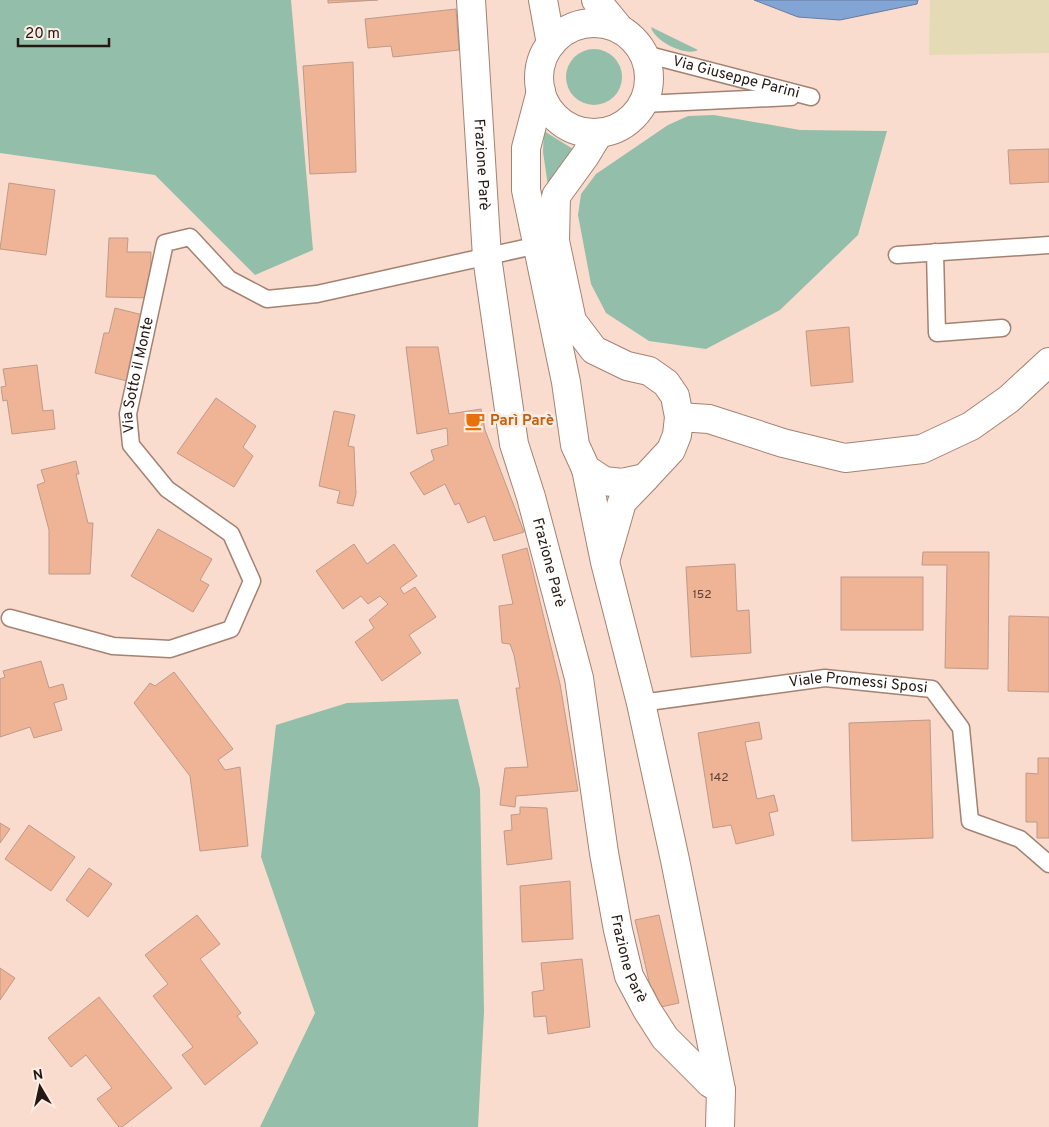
<svg xmlns="http://www.w3.org/2000/svg" width="1049" height="1127" font-family="Overpass,sans-serif">
  <rect width="100%" height="100%" fill="#fadcce"/>
  <g fill="#93bea9">
    <path d="M0,0h291l22,250 -58,25 -100,-100 -155,-22z"/>
    <path d="M651,27l47,23c-12,7 -44,-9 -47,-23z"/>
    <circle cx="594" cy="77" r="28"/>
    <path d="M714,115l86,15 87,1 -29,104 -78,75 -74,39 -57,-8 -43,-28 -15,-29 -13,-69 3,-21 15,-20 72,-49 20,-9z"/>
    <path d="M544,131l29,18 -25,37 -5,-34z"/>
    <path d="M458,699l22,90 4,223 -6,115h-218l55,-114 -54,-156 15,-132 71,-22z"/>
  </g>
  <path fill="#e4dab5" d="M930,0h119v53l-120,2z"/>
  <path fill="#83a5d6" stroke="#677b9b" d="M754,0h164l-1,4 -77,16 -42,-3z"/>
  <g fill="#efb396" stroke="#bd9a8a">
    <path d="M328,0h50l-50,3z"/>
    <path d="M456,9l3,41 -66,7 -2,-11 -23,2 -3,-29z"/>
    <path d="M353,62l3,110 -46,2 -7,-108z"/>
    <path d="M1049,149v33l-39,2 -2,-34z"/>
    <path d="M9,183l46,7 -9,65 -46,-6z"/>
    <path d="M109,238h19l-1,14h24l-1,46 -44,-1z"/>
    <path d="M115,308l32,8 -16,66 -36,-9 9,-40h5z"/>
    <path d="M849,327l4,55 -42,4 -5,-55z"/>
    <path d="M406,347h32l11,67 32,-5 4,21 39,102 -30,9 -9,-25 -17,7 -9,-20 -4,2 -10,-21 -21,11 -14,-22 24,-13 -3,-10 17,-5 -1,-17 -30,6z"/>
    <path d="M37,365l6,46 10,-1 2,19 -43,5 -5,-34 -4,1 -2,-14 5,-1 -3,-17z"/>
    <path d="M216,398l40,28 -13,21 10,9 -19,31 -57,-34z"/>
    <path d="M334,411l21,4 -7,31 6,1 2,47 -3,12 -16,-3 3,-12 -21,-5z"/>
    <path d="M76,461l3,13h-3l12,49h5l-3,51h-41v-44l-12,-45 8,-3 -4,-12z"/>
    <path d="M158,529l54,30 -12,21 9,5 -16,27 -62,-36z"/>
    <path d="M354,544l13,20 27,-20 23,32 -17,12 4,6 11,-7 21,30 -27,18 12,18 -39,28 -27,-39 19,-14 -5,-8 19,-16 -8,-8 -12,8 -7,-8 -18,13 -27,-38z"/>
    <path d="M527,548l33,136 18,107 -62,5 -1,11 -15,-2 5,-37 23,-1 -12,-79h4l-6,-33 -4,-11 -8,-1 -3,-37 14,-2 -11,-49z"/>
    <path d="M923,552h66l-1,117 -43,-1 2,-103h-25z"/>
    <path d="M735,564l2,47 12,-1 2,43 -60,4 -5,-90z"/>
    <rect x="841" y="577" width="82" height="53"/>
    <path d="M1009,616l40,1v75l-41,-1z"/>
    <path d="M41,661l8,27 14,-4 4,15 -13,4 8,27 -28,8 -4,-11 -30,10v-58l5,-2 -2,-6z"/>
    <path d="M174,672l59,77 -15,11 7,10 15,-3 8,79 -48,5 -10,-75 -56,-73 16,-20 5,3z"/>
    <path d="M930,720l3,118 -81,3 -3,-118z"/>
    <path d="M759,722l3,17 -17,3 12,57 17,-4 4,16 -9,2 5,22 -38,9 -5,-19 -18,3 -15,-95z"/>
    <path d="M1038,758h11v80h-12v-16h-11v-49l12,1z"/>
    <path d="M520,807l27,1 5,51 -45,6 -3,-34 8,-1 -1,-15 9,-1z"/>
    <path d="M0,823l10,6 -10,14z"/>
    <path d="M29,825l46,32 -24,34 -46,-32z"/>
    <path d="M89,868l23,16 -24,33 -22,-17z"/>
    <path d="M570,881l3,58 -51,3 -2,-56z"/>
    <path d="M197,915l23,29 -20,15 41,54 -4,3 21,27 -53,42 -23,-30 11,-8 -40,-51 15,-12 -23,-29z"/>
    <path d="M659,915l20,88 -18,4 -8,-18 -2,1 -16,-70z"/>
    <path d="M582,959l8,68 -42,7 -2,-18 -12,1 -2,-25 12,-2 -3,-27z"/>
    <path d="M0,968l15,10 -15,22z"/>
    <path d="M99,997l73,91 -50,39h-3l-22,-28 15,-11 -26,-33 -15,12 -23,-29z"/>
  </g>
  <g fill="none" stroke-linecap="round" stroke-linejoin="round">
    <defs>
      <g id="lane">
        <path id="s1" d="M645,54l166,43"/>
        <path d="M643,104l148,-7"/>
        <path d="M935,252l2,81 65,-5"/>
        <path d="M897,255l152,-10"/>
        <path id="s2" d="M10,618l103,28 57,3 61,-20 21,-48 -21,-47 -64,-45 -36,-44 -3,-31 37,-171 25,-6 39,42 38,20 50,-5 221,-49"/>
        <path id="s3" d="M641,703l184,-25 107,11 29,39 9,93 50,18 29,25"/>
      </g>
      <g id="street">
        <path id="s4" d="M471,0l16,257 27,187 17,53 48,181 25,175 14,77 11,46 18,34 18,28 45,45 11,7"/>
      </g>
      <g id="secondary">
        <path d="M543,0l8,44"/>
        <path d="M596,0l23,28"/>
        <circle cx="594" cy="78" r="55"/>
        <path d="M541,91l-15,57v42l40,192 9,63 11,24 18,12 18,2 23,-5 26,-28 6,-15 2,-18 -4,-21 -9,-13 -17,-12 -22,-5 -33,-16 -22,-29 -17,-80 1,-45 29,-40 14,-23"/>
        <path d="M679,417l30,2 74,24 62,15 77,-9 49,-23 38,-27 40,-37"/>
        <path d="M586,469l19,93 36,141 34,157 46,230 -1,37"/>
        <path d="M606,558l16,-56 23,-24"/>
      </g>
    </defs>
    <use href="#lane" stroke="#a38272" stroke-width="19"/>
    <use href="#street" stroke="#a38272" stroke-width="30"/>
    <use href="#secondary" stroke="#a38272" stroke-width="30"/>
    <use href="#lane" stroke="#fff" stroke-width="16"/>
    <use href="#street" stroke="#fff" stroke-width="28"/>
    <use href="#secondary" stroke="#fff" stroke-width="28"/>
  </g>
  <defs>
    <symbol id="cafe-bare" viewBox="-9 -9 18 18"><path d="M-5.5-4.5H6V0H3Q3 3.5 0 3.5H-2.5Q-5.5 3.5-5.5 0ZM3-3.2v2h1.7v-2ZM-6 4.5H4V6H-6Z" fill="#e8710a" stroke="#fcede6" stroke-width="2.5" paint-order="stroke"/></symbol>
  </defs>
  <g fill-rule="evenodd">
    <use href="#cafe-bare" x="461" y="407" width="28" height="28"/>
  </g>
  <g text-anchor="middle" dominant-baseline="central" stroke-width="5" stroke-linejoin="round" paint-order="stroke">
    <g font-size="12" fill="#583f33">
      <text x="702" y="595">152</text>
      <text x="719" y="778">142</text>
    </g>
    <g font-size="15" fill="#251812" stroke="#fcede6">
      <text stroke="none"><textPath href="#s1" startOffset="94">Via Giuseppe Parini</textPath></text>
      <text stroke="none"><textPath href="#s4" startOffset="165">Frazione Parè</textPath></text>
      <text stroke="none"><textPath href="#s2" startOffset="538">Via Sotto il Monte</textPath></text>
      <text stroke="none"><textPath href="#s4" startOffset="570">Frazione Parè</textPath></text>
      <text stroke="none"><textPath href="#s3" startOffset="219">Viale Promessi Sposi</textPath></text>
      <text stroke="none"><textPath href="#s4" startOffset="975">Frazione Parè</textPath></text>
    </g>
    <g font-size="15" font-weight="bold" fill="#c56008" stroke="#fcede6" text-anchor="start">
      <text x="490" y="421">Parì Parè</text>
    </g>
  </g>
  <g transform="translate(40 1087) rotate(351)" stroke="#fcede6" stroke-width="4" paint-order="stroke">
  <path d="M0-4L9 19L0 12L-9 19Z" fill="#251812"/>
  <text y="-8" font-size="14" font-weight="bold" text-anchor="middle" fill="#251812">N</text>
  </g>
  <path d="M18 38v8h91v-8" fill="none" stroke="#251812" stroke-width="2.5"/>
  <text x="25" y="38" font-size="15" fill="#251812" stroke="#fcede6" stroke-width="4" paint-order="stroke">20 m</text>
</svg>
